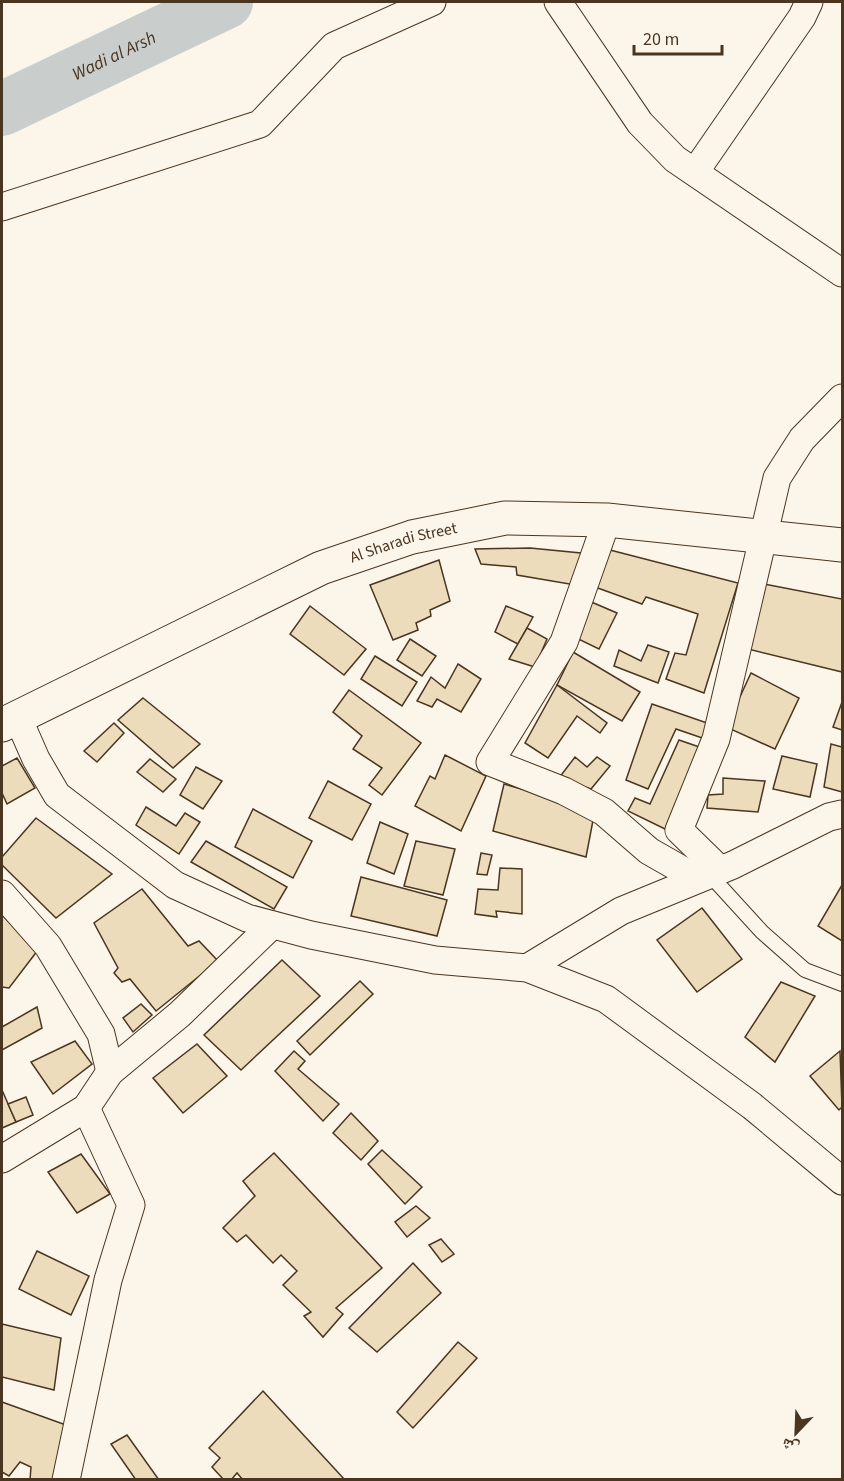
<svg xmlns="http://www.w3.org/2000/svg" width="844" height="1481" font-family="'Source Sans 3','Noto Naskh Arabic',sans-serif">
  <rect width="100%" height="100%" fill="#fbf6e9"/>
  <g fill="none" stroke-linecap="round" stroke-linejoin="round">
    <path stroke="#c9cecd" stroke-width="54" id="s1" d="M2,109l224,-107"/>
  </g>
  <g fill="#ecdcbc" stroke="#4a3520" stroke-width="1.5">
    <path d="M530,548l61,6 -10,32 -64,-11 -1,-8 -35,-3 -6,-15z"/>
    <path d="M610,550l128,33 -34,110 -38,-14 9,-26 11,2 12,-41 -52,-17 -4,7 -47,-17z"/>
    <path d="M439,560l11,41 -20,9 1,6 -15,7 2,7 -25,10 -23,-55z"/>
    <path d="M764,584l78,15v73l-94,-23z"/>
    <path d="M589,601l28,12 -18,36 -27,-13z"/>
    <path d="M310,606l56,43 -22,26 -54,-41z"/>
    <path d="M506,606l27,11 -15,27 -23,-12z"/>
    <path d="M527,628l20,11 -12,28 -26,-8z"/>
    <path d="M410,639l26,17 -14,20 -25,-16z"/>
    <path d="M648,645l21,7 -11,31 -44,-17 5,-16 22,11z"/>
    <path d="M573,652l67,40 -18,29 -65,-36z"/>
    <path d="M375,656l42,26 -15,24 -41,-27z"/>
    <path d="M458,664l23,15 -20,33 -24,-13 -5,8 -15,-6 14,-24 14,11z"/>
    <path d="M751,673l48,25 -24,51 -49,-22z"/>
    <path d="M557,685l50,38 -7,10 -23,-17 -29,42 -23,-15z"/>
    <path d="M349,690l72,53 -39,52 -13,-10 13,-17 -29,-19 9,-13 -29,-24z"/>
    <path d="M143,698l57,46 -27,24 -55,-48z"/>
    <path d="M842,702v28l-9,-3z"/>
    <path d="M652,704l58,20 -2,16 -32,-11 -28,60 -22,-9z"/>
    <path d="M114,723l10,10 -27,29 -13,-11z"/>
    <path d="M679,740l29,10 -43,79 -37,-18 7,-13 15,6z"/>
    <path d="M831,744l11,3v45l-18,-5z"/>
    <path d="M445,755l41,21 -25,55 -46,-25 15,-30 5,3z"/>
    <path d="M782,756l35,8 -7,33 -37,-8z"/>
    <path d="M575,757l12,10 10,-10 13,9 -19,23 -32,-11z"/>
    <path d="M17,758l18,30 -28,16 -5,-11v-27z"/>
    <path d="M150,759l26,20 -13,13 -26,-20z"/>
    <path d="M196,767l26,14 -19,28 -23,-14z"/>
    <path d="M723,778l42,3 -7,31 -51,-4 1,-13 15,-1z"/>
    <path d="M328,781l43,23 -19,36 -43,-22z"/>
    <path d="M504,784l91,26 -9,47 -93,-26z"/>
    <path d="M146,807l30,19 9,-13 15,9 -21,32 -43,-29z"/>
    <path d="M253,809l59,32 -19,37 -58,-31z"/>
    <path d="M36,818l76,56 -56,44 -54,-53v-8z"/>
    <path d="M380,822l28,12 -14,40 -27,-11z"/>
    <path d="M206,841l81,46 -13,22 -83,-47z"/>
    <path d="M416,841l39,8 -12,46 -39,-9z"/>
    <path d="M481,853l11,2 -5,20 -10,-1z"/>
    <path d="M500,868l22,1v45l-26,-3 1,6 -22,-3 3,-25 20,1z"/>
    <path d="M361,877l86,23 -10,36 -86,-20z"/>
    <path d="M842,885v56l-24,-15z"/>
    <path d="M142,889l46,57 11,-5 19,20 -62,50 -26,-32 -8,3 -8,-9 4,-5 -24,-45z"/>
    <path d="M702,908l40,51 -45,33 -40,-52z"/>
    <path d="M2,915l36,35 -29,38 -7,-1z"/>
    <path d="M282,960l38,36 -79,74 -37,-35z"/>
    <path d="M360,981l13,13 -63,61 -13,-14z"/>
    <path d="M781,982l34,14 -40,66 -30,-25z"/>
    <path d="M141,1004l11,11 -19,17 -10,-14z"/>
    <path d="M37,1007l5,21 -40,22v-23z"/>
    <path d="M75,1041l17,23 -39,30 -22,-32z"/>
    <path d="M197,1044l30,32 -44,37 -30,-35z"/>
    <path d="M294,1051l11,10 -7,8 41,35 -16,17 -48,-50z"/>
    <path d="M840,1051l2,56 -3,3 -29,-34z"/>
    <path d="M2,1090l14,32 -14,6z"/>
    <path d="M26,1097l7,18 -17,7 -8,-18z"/>
    <path d="M351,1113l27,28 -17,19 -28,-27z"/>
    <path d="M382,1150l40,37 -17,17 -37,-40z"/>
    <path d="M274,1153l108,115 -46,40 7,6 -20,23 -19,-21 7,-4 -28,-27 14,-14 -16,-16 -8,8 -27,-28 -9,7 -14,-14 32,-32 -12,-15z"/>
    <path d="M81,1154l29,40 -33,19 -29,-41z"/>
    <path d="M416,1206l14,12 -23,19 -12,-15z"/>
    <path d="M441,1239l13,15 -12,8 -13,-17z"/>
    <path d="M37,1251l52,25 -18,39 -52,-26z"/>
    <path d="M413,1263l28,30 -64,59 -28,-24z"/>
    <path d="M2,1324l59,14 -7,52 -52,-13z"/>
    <path d="M458,1342l19,16 -64,70 -16,-16z"/>
    <path d="M263,1391l82,89h-102l-6,-7 -6,7h-7l-12,-13 8,-9 -11,-10z"/>
    <path d="M2,1402l64,23 -12,55h-24l1,-13 -11,-5 -11,14 -7,-4z"/>
    <path d="M127,1435l32,45h-23l-25,-36z"/>
  </g>
  <g fill="none" stroke-linecap="round" stroke-linejoin="round">
    <defs>
      <path id="lane" d="M709,874l53,58 43,38 37,14"/>
      <g id="street">
        <path d="M558,2l82,121 35,36 167,114"/>
        <path d="M695,172l107,-155 7,-15"/>
        <path d="M2,207l258,-83 74,-78 98,-44"/>
        <path d="M607,520l-43,122 -74,120 74,29 40,21 45,39 49,28"/>
        <path d="M18,718l18,41 21,36 118,90 72,33 64,17 124,25 92,8 79,31 146,107 90,75"/>
        <path d="M720,870l-41,-40 37,-91 61,-261 25,-39 40,-41"/>
        <path d="M2,894l46,52 53,88 9,38 70,-58 92,-89"/>
        <path d="M527,968l94,-57 112,-46 96,-48 13,-3"/>
        <path d="M2,1159l84,-51 24,-36"/>
        <path d="M66,1480l42,-200 23,-75 -45,-97"/>
      </g>
      <g id="secondary">
        <path id="s2" d="M2,725l319,-157 91,-31 93,-19 102,2 235,25"/>
      </g>
    </defs>
    <use href="#lane" stroke="#4a3520" stroke-width="16"/>
    <use href="#street" stroke="#4a3520" stroke-width="29"/>
    <use href="#secondary" stroke="#4a3520" stroke-width="35"/>
    <use href="#lane" stroke="#fbf6e9" stroke-width="14"/>
    <use href="#street" stroke="#fbf6e9" stroke-width="27"/>
    <use href="#secondary" stroke="#fbf6e9" stroke-width="33"/>
  </g>
  <g text-anchor="middle" dominant-baseline="central" stroke-width="4.5" stroke-linejoin="round" paint-order="stroke">
    <g font-size="16" fill="#4a3520" stroke="#fbf6e9">
      <text stroke="none"><textPath href="#s2" startOffset="442">Al Sharadi Street</textPath></text>
    </g>
    <g font-size="18" font-style="italic" fill="#4a3520" stroke="#fbf6e9">
      <text stroke="none"><textPath href="#s1" startOffset="124">Wadi al Arsh</textPath></text>
    </g>
  </g>
  <rect width="844" height="1481" fill="none" stroke="#4a3520" stroke-width="6"/>
  <g transform="translate(796 1433) rotate(203)" stroke="#fbf6e9" stroke-width="4.5" paint-order="stroke">
  <path d="M0-4.5L10 22L0 15L-10 22Z" fill="#4a3520"/>
  <text y="-9" font-size="16" font-weight="bold" text-anchor="middle" fill="#4a3520">ش</text>
  </g>
  <path d="M634 45v9h88v-9" fill="none" stroke="#4a3520" stroke-width="3"/>
  <text x="643" y="45" font-size="18" fill="#4a3520" stroke="#fbf6e9" stroke-width="4.5" paint-order="stroke">20 m</text>
</svg>
